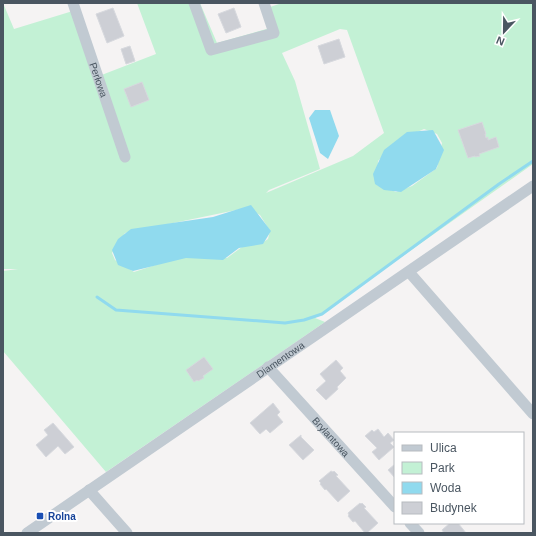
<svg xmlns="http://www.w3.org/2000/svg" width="536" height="536" font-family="Arial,sans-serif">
  <rect width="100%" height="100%" fill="#f5f3f3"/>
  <path fill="#c3f1d5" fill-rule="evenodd" d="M3,3l11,26 62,-19 23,66 57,-22 -19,-51h63l17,40 53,-15 -3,-20 15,-5h251v161l-218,154 10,4 -219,150 -103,-121v-80l15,-2h-15zM340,29l7,1 37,103 -31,23 -87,37 3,-3 51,-21 -25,-88 -13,-28zM424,129l13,5 5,9 -5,25 -25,18 -16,6 -19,-7 1,-24 19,-20zM246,208l14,7 10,16 -2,8 -6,4 -16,1 -19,14h-50l-43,14 -19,-12 -3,-7 13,-20z"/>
  <g fill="#90daee">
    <path d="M315,110h15l9,26 -11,23 -8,-6 -11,-35z"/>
    <path d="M433,130l11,20 -8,19 -35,23 -17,-2 -9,-6 -2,-10 11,-24 23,-18z"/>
    <path d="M251,205l20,26 -8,13 -24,4 -16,12 -37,-2 -53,13 -15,-6 -6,-15 6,-11 13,-10 82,-12z"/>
  </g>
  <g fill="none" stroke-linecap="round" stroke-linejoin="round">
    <path stroke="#90daee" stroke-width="3" d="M97,297l19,13 169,13 19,-3 18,-6 177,-130 34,-23"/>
  </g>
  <g fill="#cdcfd5" stroke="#d7d9de">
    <path d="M113,8l11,28 -17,7 -11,-29z"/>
    <path d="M234,8l7,19 -15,6 -8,-19z"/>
    <path d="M339,39l6,18 -21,7 -6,-18z"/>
    <path d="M130,46l5,15 -9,3 -5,-15z"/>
    <path d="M142,82l7,18 -18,7 -7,-18z"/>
    <path d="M482,122l4,12h-1l1,4 2,-1v3l8,-3 3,10 -20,7 1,2 -5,1v-1l-7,2 -10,-28z"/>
    <path d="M204,357l9,12 -10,7 1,2 -6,3 -1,-1 -3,2 -8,-12z"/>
    <path d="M336,360l7,8 -3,3 6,7 -9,9 1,2 -12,11 -10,-10 10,-9 -6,-7z"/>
    <path d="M273,403l7,9 -3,3 6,7 -13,11 -4,-4 -6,5 -10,-11z"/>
    <path d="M53,423l21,24 -9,7 -7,-8 -12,11 -10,-12 12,-10 -4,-5z"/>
    <path d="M378,429l6,8 4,-4 6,7 -4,3 4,4 -15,13 -7,-8 5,-4 -12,-12 7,-6 2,2z"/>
    <path d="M301,435v2l13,13 -11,10 -14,-15z"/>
    <path d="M395,464v14l-7,-8z"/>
    <path d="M331,471l2,1 1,-1 4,4 -2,1 14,15 -12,11 -12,-13 -1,1 -5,-6 1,-1 -2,-2z"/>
    <path d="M360,503l1,1 1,-1 4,4 -2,1 14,15 -11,10h-2l-10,-12 -2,1 -5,-6 1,-1 -1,-2z"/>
    <path d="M450,523h8l8,10h-22l-2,-3z"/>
  </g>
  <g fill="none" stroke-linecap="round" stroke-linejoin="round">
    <g stroke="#c1cad2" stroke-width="11">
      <path id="s1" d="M73,3l52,154"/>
      <path d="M194,3l17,47 63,-17 -10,-30"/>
      <path d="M409,272l124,142"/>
      <path id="s2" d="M268,367l127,140"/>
      <path d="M89,490l38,43"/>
      <path d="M410,523l9,10"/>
      <path id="s3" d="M27,533l506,-347"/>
    </g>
  </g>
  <rect fill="#1a4fb4" stroke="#fff" stroke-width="1.5" x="36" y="512" width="8" height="8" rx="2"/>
  <g text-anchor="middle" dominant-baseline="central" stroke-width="4" stroke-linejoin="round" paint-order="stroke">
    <g font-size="10" fill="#4a5661" stroke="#fff">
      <text stroke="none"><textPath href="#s1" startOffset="81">Perłowa</textPath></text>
      <text stroke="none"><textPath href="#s3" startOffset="307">Diamentowa</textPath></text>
      <text stroke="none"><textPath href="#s2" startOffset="94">Brylantowa</textPath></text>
    </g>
    <g font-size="10" font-weight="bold" fill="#164399" stroke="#fff" text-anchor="start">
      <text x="48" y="516">Rolna</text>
    </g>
  </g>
  <rect width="536" height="536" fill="none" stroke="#4a5661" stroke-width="8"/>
  <rect x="394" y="432" width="130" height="92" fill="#ffffff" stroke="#b7bbc0"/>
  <rect x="402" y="445" width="20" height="6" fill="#c1cad2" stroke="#b7bbc0"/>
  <text x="430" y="452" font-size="12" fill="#4a5661">Ulica</text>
  <rect x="402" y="462" width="20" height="12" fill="#c3f1d5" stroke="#b7bbc0"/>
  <text x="430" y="472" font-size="12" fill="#4a5661">Park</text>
  <rect x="402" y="482" width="20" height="12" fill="#90daee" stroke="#b7bbc0"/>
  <text x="430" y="492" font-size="12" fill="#4a5661">Woda</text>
  <rect x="402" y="502" width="20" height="12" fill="#cdcfd5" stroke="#b7bbc0"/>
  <text x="430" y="512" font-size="12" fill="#4a5661">Budynek</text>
  <g transform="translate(504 32) rotate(202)" stroke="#ffffff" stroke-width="3" paint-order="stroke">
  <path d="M0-3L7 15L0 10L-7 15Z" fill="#4a5661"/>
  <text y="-6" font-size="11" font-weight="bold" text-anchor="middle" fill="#4a5661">N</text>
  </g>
</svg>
